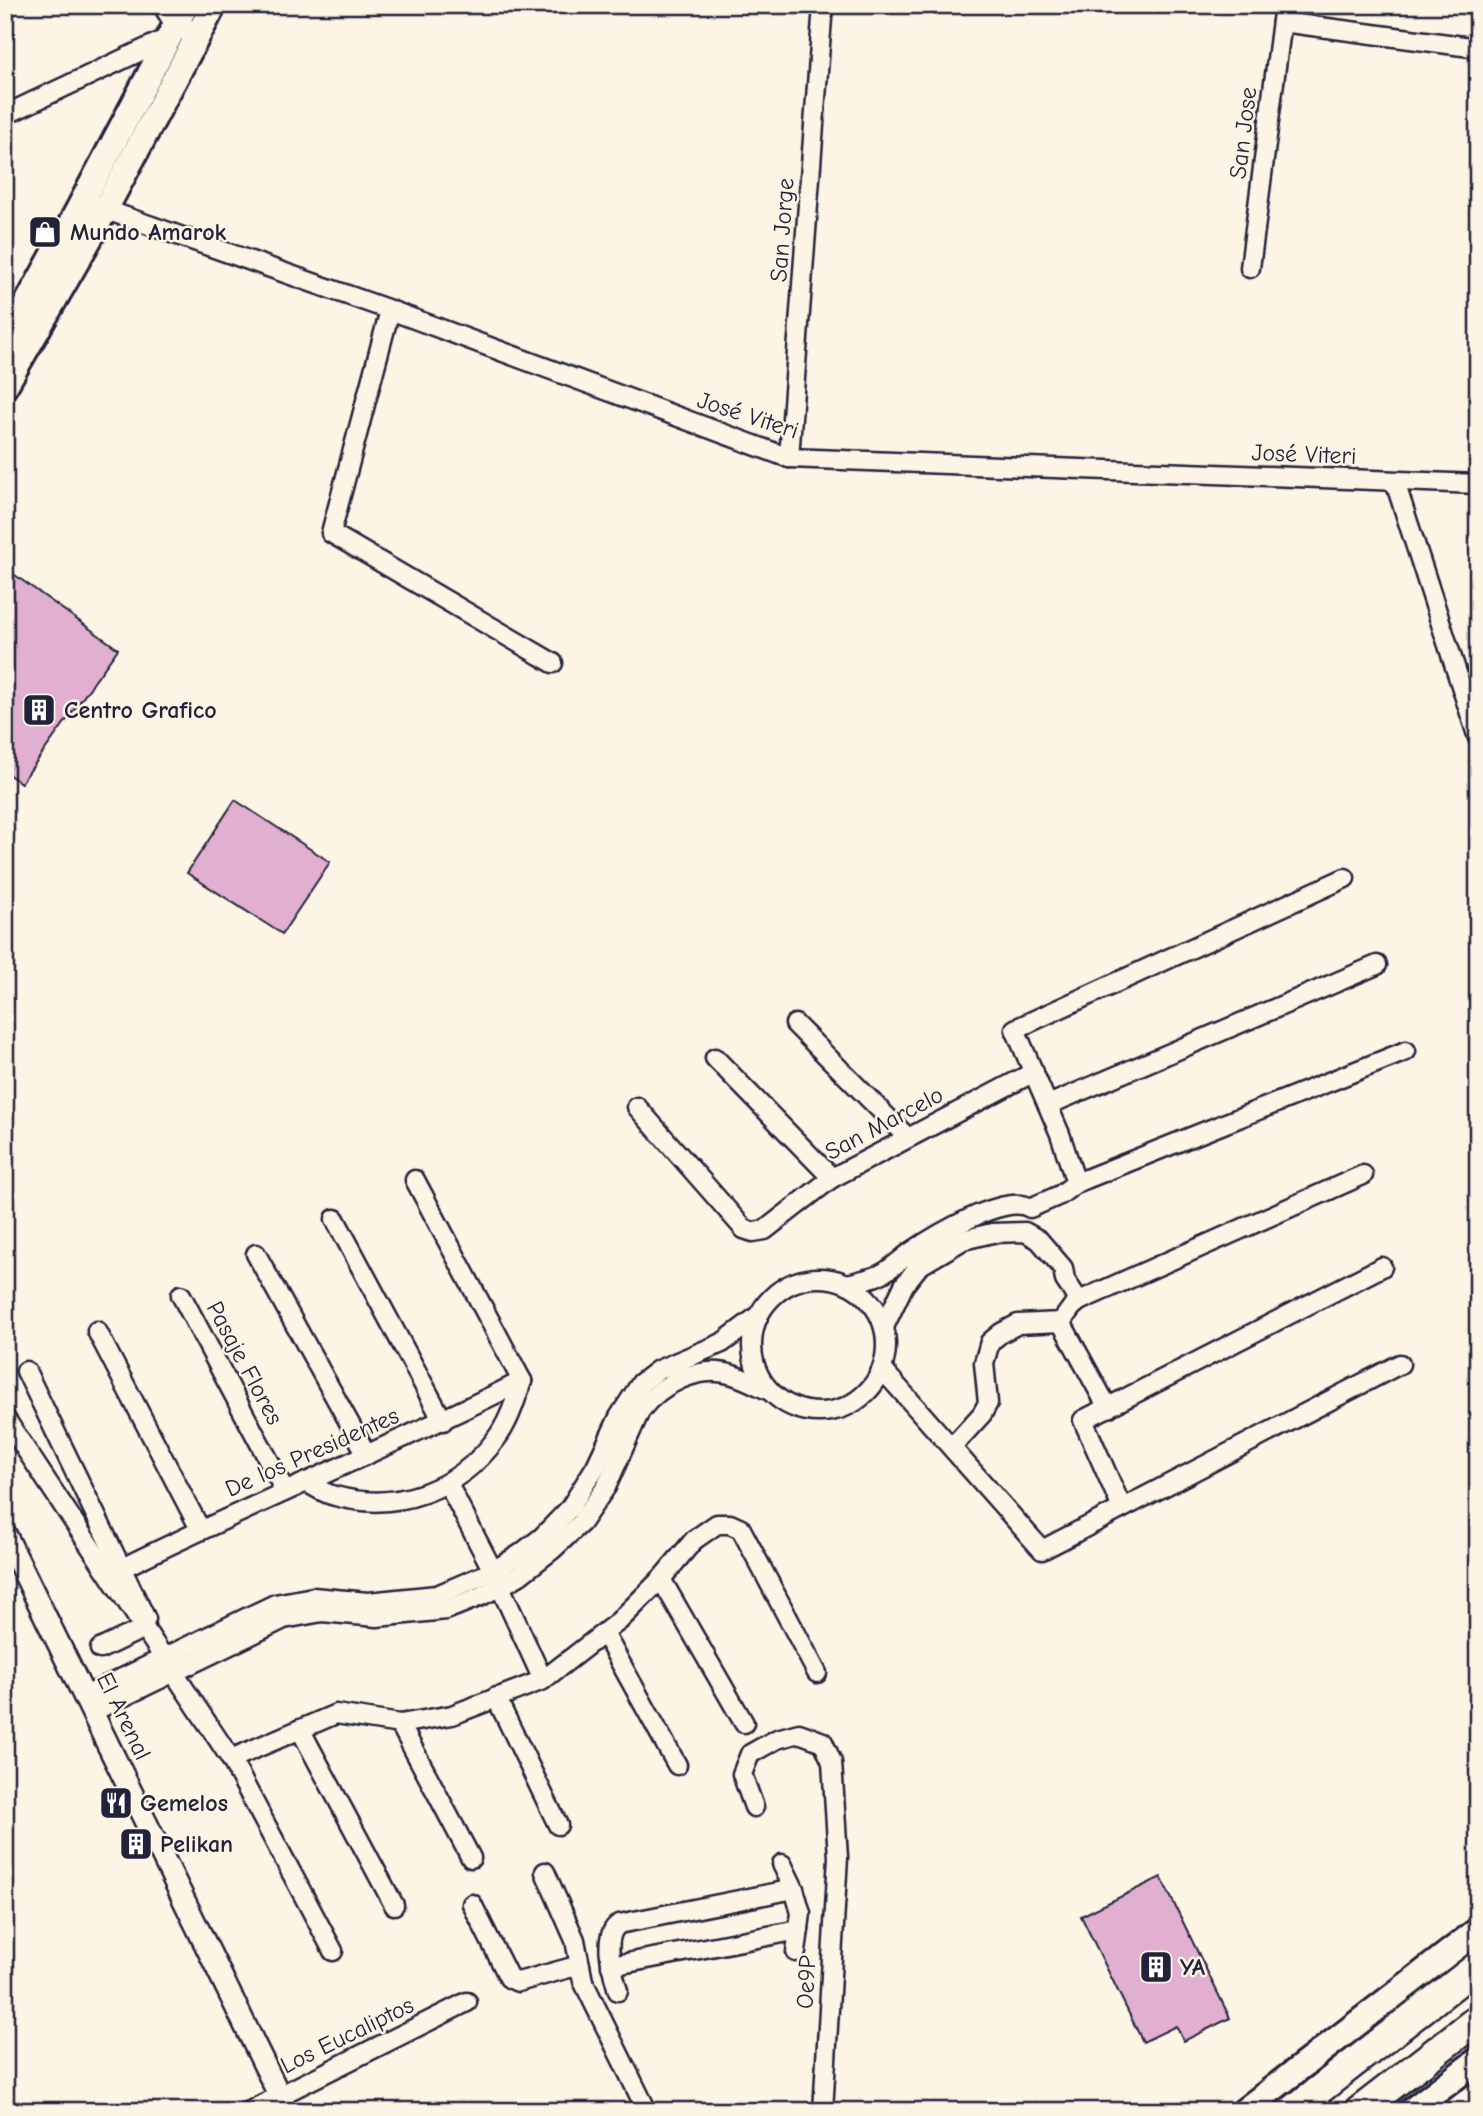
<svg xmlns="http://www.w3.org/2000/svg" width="1483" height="2116" font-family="'Comic Neue',sans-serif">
  <rect width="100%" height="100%" fill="#fcf5e5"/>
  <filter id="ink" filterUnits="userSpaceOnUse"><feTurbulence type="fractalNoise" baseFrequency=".0143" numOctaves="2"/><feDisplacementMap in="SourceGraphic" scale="14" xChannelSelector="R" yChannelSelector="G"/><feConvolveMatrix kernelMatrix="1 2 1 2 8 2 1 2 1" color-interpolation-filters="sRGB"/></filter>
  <g filter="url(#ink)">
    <g fill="#e1b0d0" stroke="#22223b" stroke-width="2">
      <path d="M5,568l113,81 -97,134 -16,-11z"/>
      <path d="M235,800l95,62 -48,72 -95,-61z"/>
      <path d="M135,1830l10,21 -14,6 -9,-19z"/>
      <path d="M1161,1877l69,141 -46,23 -8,-15 -33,16 -62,-126z"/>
    </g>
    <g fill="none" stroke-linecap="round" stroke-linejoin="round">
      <defs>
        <g id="minor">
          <path d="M1282,22l196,26"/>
          <path d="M5,115l163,-77"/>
          <path d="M95,206l295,104 399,148 689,26"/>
          <path d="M1250,268l34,-263"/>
          <path d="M390,310l-59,223 222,130"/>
          <path d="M789,458l34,-453"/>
          <path d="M1395,482l83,256"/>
          <path d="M795,1024l112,113"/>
          <path d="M715,1058l117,120"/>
          <path d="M1048,1105l329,-140"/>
          <path d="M637,1107l107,122 9,3 12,-2 67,-52 202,-106"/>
          <path d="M415,1180l107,201"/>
          <path d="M1076,1183l-16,-49 -45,-105 330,-151"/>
          <path d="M335,1219l108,202"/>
          <path d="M256,1254l111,201"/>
          <circle cx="819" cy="1345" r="67"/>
          <path d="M848,1284c10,-3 22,-5 31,-9 12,-5 22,-16 32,-23 22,-15 95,-60 119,-44l30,-13 16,-12 330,-132"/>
          <path d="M181,1295l104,196"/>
          <path d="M1061,1322l47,86"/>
          <path d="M884,1327l20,-42 15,-19 44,-26 29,-7 33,-1 14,8 24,28 2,12 14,21"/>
          <path d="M97,1331l103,198"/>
          <path d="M882,1369l160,181 358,-186"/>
          <path d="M26,1371l120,248 -4,10 -42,20"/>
          <path d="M5,1418l226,341 102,192"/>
          <path d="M952,1447l30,-33 6,-11 -4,-40 6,-21 11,-9 17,-9 43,-2 11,-15 7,-6 284,-126"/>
          <path d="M306,1482c9,5 19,12 29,14 62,17 123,-6 161,-57 13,-17 19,-38 26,-58"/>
          <path d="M448,1484l45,87 50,109"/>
          <path d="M1122,1508l-39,-88 299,-153"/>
          <path d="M122,1568c132,-65 269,-121 400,-187"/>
          <path d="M661,1579l83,144"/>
          <path d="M604,1633l73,132"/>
          <path d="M85,1696l190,-92 38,-7 55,5 69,-7 56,-24 27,-17 22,-17 28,-29 26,-42 23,-49 22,-34 17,-13 64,-27 36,-27"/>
          <path d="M496,1697l62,128"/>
          <path d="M92,1712l192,-93 38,-7 55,5 69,-7 35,-14 18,-9 21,-12 32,-25 29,-27 25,-36 34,-76c20,-27 60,-47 93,-36 13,4 25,11 37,16"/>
          <path d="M400,1724l71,134"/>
          <path d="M300,1729l94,176"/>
          <path d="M231,1759l105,-45 64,10 52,-9 91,-35 76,-59 42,-42 33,-39 23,-16h13l11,5 76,144"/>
          <path d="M754,1807l-12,-33 8,-20 27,-15 22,-6 24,9 9,20 6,95 -15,254"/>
          <path d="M782,1864l12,25 7,24 -5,39"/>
          <path d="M545,1872l30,68 8,41 64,130"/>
          <path d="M472,1904l37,74 9,4 62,-17"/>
          <path d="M611,1966l188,-36"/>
          <path d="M618,1991c-5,-18 -17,-55 1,-67l175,-35"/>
          <path d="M249,2111l218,-109"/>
        </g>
        <g id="tertiary">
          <path d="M164,5l12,19 11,6"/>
          <path d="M5,1534l282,577"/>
        </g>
        <g id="secondary">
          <path d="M5,343l64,-116 117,-222"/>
          <path d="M5,386l85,-148 124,-233"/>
          <path d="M1244,2111l234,-181"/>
          <path d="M1411,2111l67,-51"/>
        </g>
        <g id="trunk">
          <path d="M1292,2111l186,-145"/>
          <path d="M1359,2111l119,-92"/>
        </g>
      </defs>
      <use href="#minor" stroke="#22223b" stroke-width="23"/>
      <use href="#tertiary" stroke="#22223b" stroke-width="26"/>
      <use href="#secondary" stroke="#22223b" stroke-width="30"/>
      <use href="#trunk" stroke="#22223b" stroke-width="33"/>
      <use href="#minor" stroke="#fcf5e5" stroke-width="18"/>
      <use href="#tertiary" stroke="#fcf5e5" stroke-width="21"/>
      <use href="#secondary" stroke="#fcf5e5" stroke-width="24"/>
      <use href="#trunk" stroke="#fcf5e5" stroke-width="28"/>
    </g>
  </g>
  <defs>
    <symbol id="shop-square" viewBox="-11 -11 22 22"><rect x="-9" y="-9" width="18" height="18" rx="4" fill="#22223b" stroke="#fcf5e5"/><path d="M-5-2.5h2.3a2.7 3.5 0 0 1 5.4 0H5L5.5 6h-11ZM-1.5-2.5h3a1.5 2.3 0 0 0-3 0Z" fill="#fff"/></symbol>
    <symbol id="building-square" viewBox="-11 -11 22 22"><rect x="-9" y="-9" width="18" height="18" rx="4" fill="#22223b" stroke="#fcf5e5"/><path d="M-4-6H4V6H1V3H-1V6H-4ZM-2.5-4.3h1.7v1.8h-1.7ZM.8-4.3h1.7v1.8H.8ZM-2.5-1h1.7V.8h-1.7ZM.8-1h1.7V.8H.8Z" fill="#fff"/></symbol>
    <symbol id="restaurant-square" viewBox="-11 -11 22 22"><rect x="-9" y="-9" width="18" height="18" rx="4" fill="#22223b" stroke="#fcf5e5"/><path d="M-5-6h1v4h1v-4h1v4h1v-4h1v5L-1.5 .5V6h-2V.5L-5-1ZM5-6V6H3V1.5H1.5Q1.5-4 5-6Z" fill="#fff"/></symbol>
  </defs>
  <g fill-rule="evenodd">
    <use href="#shop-square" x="26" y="213" width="38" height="38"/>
    <use href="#building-square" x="20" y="691" width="38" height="38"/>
    <use href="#restaurant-square" x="97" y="1784" width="38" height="38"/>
    <use href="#building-square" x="117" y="1825" width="38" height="38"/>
    <use href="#building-square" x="1137" y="1948" width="38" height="38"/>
  </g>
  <g text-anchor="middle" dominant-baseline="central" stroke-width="5" stroke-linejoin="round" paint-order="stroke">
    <g font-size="24" fill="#22223b" stroke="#fcf5e5">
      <text transform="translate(1243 133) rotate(-83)">San Jose</text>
      <text transform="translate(782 230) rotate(-86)">San Jorge</text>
      <text transform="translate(748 415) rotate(18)">José Viteri</text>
      <text transform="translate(1304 454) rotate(2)">José Viteri</text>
      <text transform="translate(884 1123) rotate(-28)">San Marcelo</text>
      <text transform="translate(245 1363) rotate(62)">Pasaje Flores</text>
      <text transform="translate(312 1452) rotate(-24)">De los Presidentes</text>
      <text transform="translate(124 1716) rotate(64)">El Arenal</text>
      <text transform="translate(806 1982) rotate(-87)">Oe9P</text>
      <text transform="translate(347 2035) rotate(-26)">Los Eucaliptos</text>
    </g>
    <g font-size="24" font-weight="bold" fill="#22223b" stroke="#fcf5e5" text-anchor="start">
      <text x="70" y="232">Mundo Amarok</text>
      <text x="64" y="710">Centro Grafico</text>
      <text x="140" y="1803">Gemelos</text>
      <text x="160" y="1844">Pelikan</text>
      <text x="1180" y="1967">YA</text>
    </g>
  </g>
  <rect width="1483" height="2116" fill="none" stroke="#fcf5e5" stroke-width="28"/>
  <rect x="14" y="14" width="1455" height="2088" fill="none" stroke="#22223b" stroke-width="2.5" filter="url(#ink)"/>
</svg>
